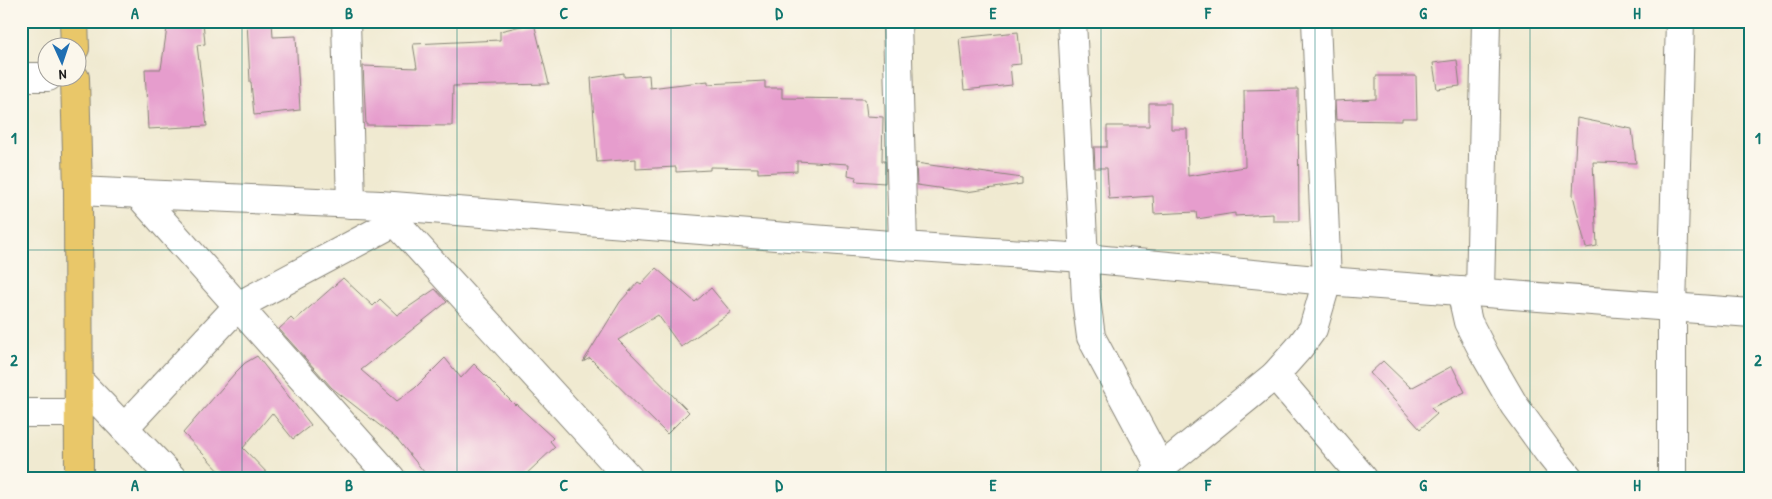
<svg xmlns="http://www.w3.org/2000/svg" width="1772" height="499" font-family="'Patrick Hand',sans-serif">
  <rect width="100%" height="100%" fill="#fbf7ec"/>
  <filter id="ink" filterUnits="userSpaceOnUse"><feTurbulence type="fractalNoise" baseFrequency=".02" numOctaves="2"/><feDisplacementMap in="SourceGraphic" scale="10" xChannelSelector="R" yChannelSelector="G"/><feConvolveMatrix kernelMatrix="1 2 1 2 8 2 1 2 1" color-interpolation-filters="sRGB"/></filter>
  <filter id="wash" filterUnits="userSpaceOnUse"><feTurbulence type="fractalNoise" baseFrequency=".0096" numOctaves="4" result="noise"/><feDisplacementMap in="SourceGraphic" scale="20" xChannelSelector="R" yChannelSelector="G"/><feGaussianBlur stdDeviation="1.12" result="paint"/><feColorMatrix in="noise" values="0 0 0 0 0 0 0 0 0 0 0 0 0 0 0 0 0 1.4 0 .05"/><feComposite in="paint" operator="in"/></filter>
  <g filter="url(#wash)">
    <rect width="100%" height="100%" fill="#f0ead1"/>
    <g id="blocks">
      <g fill="#e69dcd">
        <path d="M168,21h35l2,23 -8,1 10,81 -59,3 -3,-60h16z"/>
        <path d="M247,21h25l1,16 23,-1 4,74 -46,5 -3,-33h-1z"/>
        <path d="M534,23l15,61 -96,2 -1,40 -86,-1 -3,-59 54,2 -4,-24 87,-4v-9z"/>
        <path d="M1018,32l3,32 -11,1 2,20 -48,5 -5,-52z"/>
        <path d="M1457,60l3,26 -23,3 -4,-26z"/>
        <path d="M624,73v4l25,-2 1,13 58,-7v3l57,-3v7h17v10l83,1 2,17 16,1 -1,44h3v22l-30,-2 1,-4 -8,-2 1,-11 -52,-3v10l-39,2v-5l-48,-1v3l-34,2v-5l-40,2v-10l-39,3 -6,-84z"/>
        <path d="M1376,76h40l1,42h-15v3l-66,-1 -1,-19 41,-2z"/>
        <path d="M1298,89l1,132h-26v-7l-38,2v-3l-38,6 -1,-7 -42,2 -1,-18 -44,3 -2,-31h-12l-1,-21h13v-21h42v-23h22v26h16l1,47 57,-9 -1,-77z"/>
        <path d="M1577,118l55,11 4,34 -43,-1 4,84 -11,2 -13,-53z"/>
        <path d="M916,163l106,15v6l-56,8 -49,-7z"/>
        <path d="M656,268l39,34 16,-14 20,24 -50,35 -23,-32 -40,25 71,72 -22,22 -77,-76 -7,4 37,-60 18,-20 3,2z"/>
        <path d="M343,278l30,28 7,-7 17,16 38,-26 12,13 -86,68 36,31 18,-13 30,-30 16,20 13,-14 41,41 1,-1 37,34 -3,3 5,6 -33,31h-93l-32,-39 -65,-51 -53,-59 12,-11 3,3z"/>
        <path d="M257,356l54,69 -18,14 -21,-26 -29,35 29,30h-46l-43,-45 52,-60 10,-10z"/>
        <path d="M1383,361l28,27 41,-22 13,26 -34,16 6,6 -17,15 -50,-56z"/>
      </g>
    </g>
  </g>
  <g filter="url(#ink)">
    <use href="#blocks" fill-opacity="0" stroke="#868376" stroke-width="1"/>
    <g fill="none" stroke-linecap="round" stroke-linejoin="round">
      <defs>
        <g id="street">
          <path d="M346,21l5,183"/>
          <path d="M897,21l6,225"/>
          <path d="M1072,21l14,278 5,38 70,131"/>
          <path d="M21,77h27"/>
          <path d="M78,191l302,14 523,41 181,12 243,23 424,32"/>
          <path d="M138,194l253,284"/>
          <path d="M380,205l249,273"/>
          <path d="M1461,291l7,31 17,33 29,50 34,47 21,26"/>
          <path d="M1480,292l6,-271"/>
          <path d="M1275,375l88,103"/>
          <path d="M79,381l93,97"/>
          <path d="M21,413h58"/>
          <path d="M124,428l114,-122 157,-84"/>
          <path d="M1152,478l9,-10 114,-93 24,-27 14,-19 14,-48 -11,-260"/>
          <path d="M1672,478v-171l8,-286"/>
        </g>
        <g id="primary">
          <path d="M74,21l1,27"/>
          <path d="M75,78l3,113 1,287"/>
        </g>
      </defs>
      <use href="#street" stroke="#868376" stroke-width="30"/>
      <use href="#primary" stroke="#868376" stroke-width="30"/>
      <use href="#street" stroke="#fff" stroke-width="28"/>
      <use href="#primary" stroke="#e9c769" stroke-width="28"/>
    </g>
  </g>
  <path fill="none" stroke="#0f766e" stroke-width="1" stroke-opacity="0.55" d="M242,21v457M457,21v457M671,21v457M886,21v457M1101,21v457M1315,21v457M1530,21v457M21,250h1730"/>
  <rect width="1772" height="499" fill="none" stroke="#fbf7ec" stroke-width="55"/>
  <g transform="translate(62 62) rotate(177)"><circle r="24" fill="#fbf7ec" stroke="#a29f99"/>
  <path d="M0-4L9 19L0 12L-9 19Z" fill="#1f6fb2"/>
  <text y="-8" font-size="14" font-weight="bold" text-anchor="middle" fill="#1c1c1c">N</text>
  </g>
  <rect x="28" y="28" width="1716" height="444" fill="none" stroke="#0f766e" stroke-width="2"/>
  <g font-size="16" text-anchor="middle" font-weight="bold" fill="#0f766e">
    <text x="135" y="19">A</text>
    <text x="349" y="19">B</text>
    <text x="564" y="19">C</text>
    <text x="779" y="19">D</text>
    <text x="993" y="19">E</text>
    <text x="1208" y="19">F</text>
    <text x="1423" y="19">G</text>
    <text x="1637" y="19">H</text>
    <text x="14" y="144">1</text>
    <text x="1758" y="144">1</text>
    <text x="14" y="366">2</text>
    <text x="1758" y="366">2</text>
    <text x="135" y="491">A</text>
    <text x="349" y="491">B</text>
    <text x="564" y="491">C</text>
    <text x="779" y="491">D</text>
    <text x="993" y="491">E</text>
    <text x="1208" y="491">F</text>
    <text x="1423" y="491">G</text>
    <text x="1637" y="491">H</text>
  </g>
</svg>
